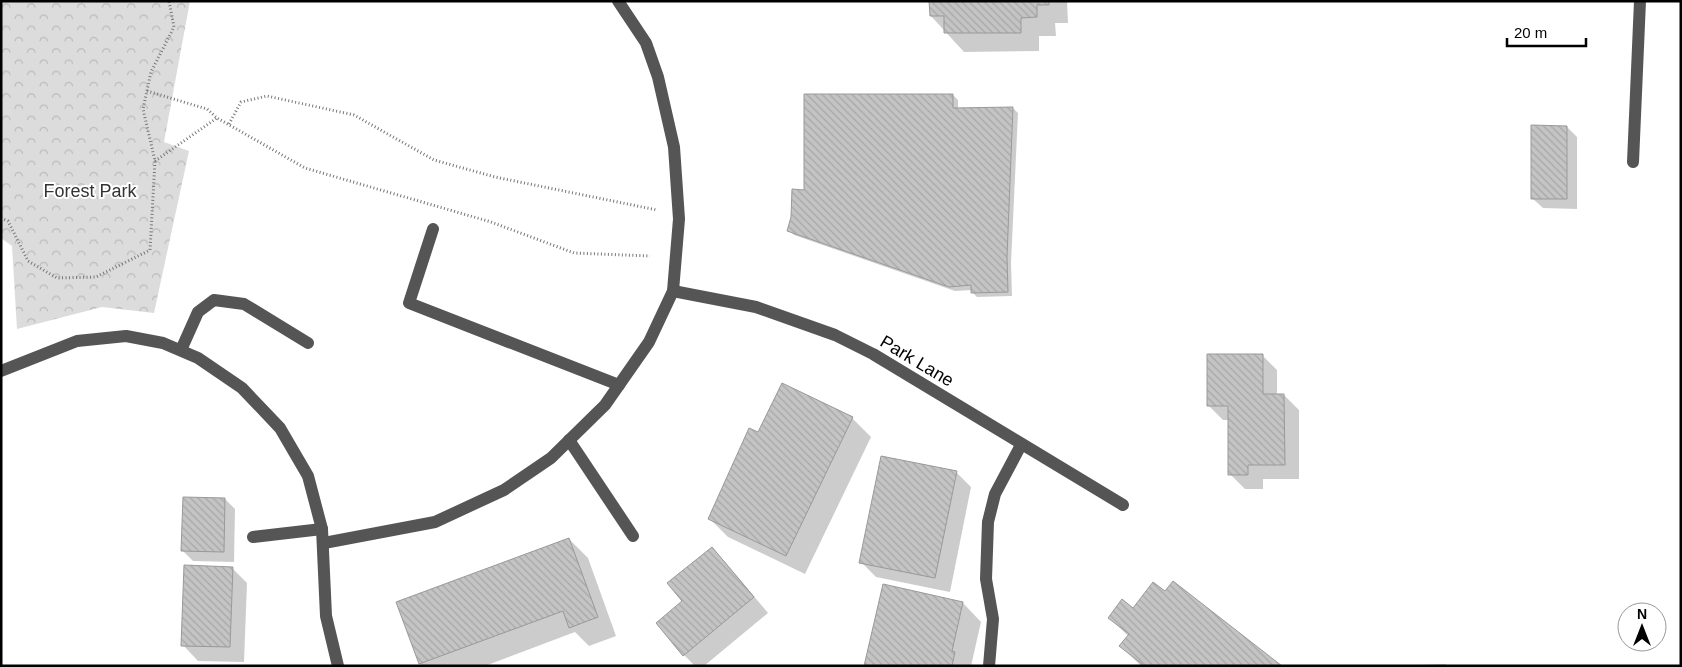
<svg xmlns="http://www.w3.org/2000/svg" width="1682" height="667" font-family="Helvetica,sans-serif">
  <defs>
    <pattern id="forest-crowns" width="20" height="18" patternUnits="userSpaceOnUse" patternTransform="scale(1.25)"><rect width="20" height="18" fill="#dcdcdc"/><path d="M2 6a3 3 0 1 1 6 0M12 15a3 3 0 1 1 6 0" fill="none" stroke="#bbb"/></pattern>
    <pattern id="building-back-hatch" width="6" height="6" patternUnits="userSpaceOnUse" patternTransform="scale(1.25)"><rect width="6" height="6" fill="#c4c4c4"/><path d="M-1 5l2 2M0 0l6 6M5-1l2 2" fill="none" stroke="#a7a7a7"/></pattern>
  </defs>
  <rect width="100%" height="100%" fill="#fff"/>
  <path fill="url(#forest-crowns)" d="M1,1h189l-26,141 25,9 -35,162 -52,-6 -85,22 -5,-83 -11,-8z"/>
  <g fill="#0003">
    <path d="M931,1h136l1,22h-13l1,13h-17v15l-75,1 -33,-36z"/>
    <path d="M953,95l5,5v9l55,-1 5,5 -7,150 1,33 -35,1 -5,-5v-2l-17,1 -161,-56 -5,-5 16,-39z"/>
    <path d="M1567,127l10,10v72l-34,-1 -11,-10z"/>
    <path d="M1262,355l15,15v25h7l15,15v69h-36v10h-18l-15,-15 -1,-54h-6l-15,-15z"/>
    <path d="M852,418l19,19 -66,137 -77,-37 -19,-19 50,-84z"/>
    <path d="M956,472l15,15 -21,105 -74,-15 -15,-15z"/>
    <path d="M225,499l10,10 -1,53 -41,-1 -10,-10z"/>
    <path d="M569,539l19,19 28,78 -27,10 -14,-14 -90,34h-63l-2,-2z"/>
    <path d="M712,548l14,15 42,50 -64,53h-9l-11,-11v-54z"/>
    <path d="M232,568l15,15 -3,79 -46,-1 -15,-16z"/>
    <path d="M1165,592l115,74h-139l-20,-20 7,-10 -18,-18 23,-9z"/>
    <path d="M963,603l18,19 -10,44h-106z"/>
  </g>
  <g fill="url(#building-back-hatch)" stroke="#999">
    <path d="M929,1h120v4h-12v12l-16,1v15h-77v-17h-14z"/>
    <path d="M804,94h149v14l60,-1 -6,150 1,35 -37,1v-8l-22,2 -162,-56 4,-14 1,-28 12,1z"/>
    <path d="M1531,125l36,1v73h-36z"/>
    <path d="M1207,354h56v40h21l1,71h-37v10h-20v-69h-21z"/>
    <path d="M782,383l71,34 -67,139 -78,-37 41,-91 9,4z"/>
    <path d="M881,456l76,15 -22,107 -76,-15z"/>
    <path d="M183,497l42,1 -1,54 -43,-1z"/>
    <path d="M569,538l29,79 -29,11 -6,-17 -144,53 -23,-62z"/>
    <path d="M712,547l42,50 -71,59 -27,-33 26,-22 -15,-18z"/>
    <path d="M184,565l49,2 -3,80 -49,-1z"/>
    <path d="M1173,581l109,85h-141l1,-2 -23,-18 10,-12 -21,-16 14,-19 11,9 20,-26 12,9z"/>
    <path d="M883,584l80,18 -11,49 3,1 -3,14h-88z"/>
    <path d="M1446,665v1h-52z"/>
  </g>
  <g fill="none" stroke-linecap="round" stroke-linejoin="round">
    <g stroke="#777" stroke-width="3" stroke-dasharray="1 2.5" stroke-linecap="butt">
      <path d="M147,91l60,18 10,9 88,50 186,54 83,31 76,3"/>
      <path d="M229,124l12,-22 26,-6 87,19 80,45 61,17 162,33"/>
      <path d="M155,161l62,-43"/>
      <path d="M1,218l7,3 20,40 29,17 39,-1 54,-27 5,-89 -12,-52 8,-37 23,-45 -5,-26"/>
    </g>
    <g stroke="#555" stroke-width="12">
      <path d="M1633,162l7,-161"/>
      <path d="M433,229l-24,74 210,82"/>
      <path d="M673,291l83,16 79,28 38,19 250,151"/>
      <path d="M181,350l17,-38 16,-12 30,4 64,39"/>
      <path d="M1,371l76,-30 49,-5 37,7 35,15 44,30 38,40 28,48 14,53 4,87 12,50"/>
      <path d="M569,440l64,96"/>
      <path d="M253,537l69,-8"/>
      <path d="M324,543l111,-21 69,-32 47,-32 54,-53 44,-63 24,-51 6,-72 -5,-72 -16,-70 -12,-34 -28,-42"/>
      <path d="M989,666l4,-47 -7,-40 2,-57 7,-28 26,-49"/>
    </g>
  </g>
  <g text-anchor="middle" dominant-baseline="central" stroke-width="4" stroke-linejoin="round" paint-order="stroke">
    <g font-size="18" fill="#333" stroke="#fff">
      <text x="90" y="191">Forest Park</text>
    </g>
    <g font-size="18" fill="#000" stroke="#fff">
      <text transform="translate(917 361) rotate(31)">Park Lane</text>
    </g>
  </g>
  <rect width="1682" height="667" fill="none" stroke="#000000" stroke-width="5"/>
  <g transform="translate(1642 627)"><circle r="24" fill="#ffffff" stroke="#999999"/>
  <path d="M0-4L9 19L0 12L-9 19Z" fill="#000000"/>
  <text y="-8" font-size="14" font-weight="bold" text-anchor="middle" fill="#000000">N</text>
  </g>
  <path d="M1507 38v8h79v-8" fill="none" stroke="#000000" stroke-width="2.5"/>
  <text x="1514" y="38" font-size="15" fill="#000000" stroke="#ffffff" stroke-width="4" paint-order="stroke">20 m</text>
</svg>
